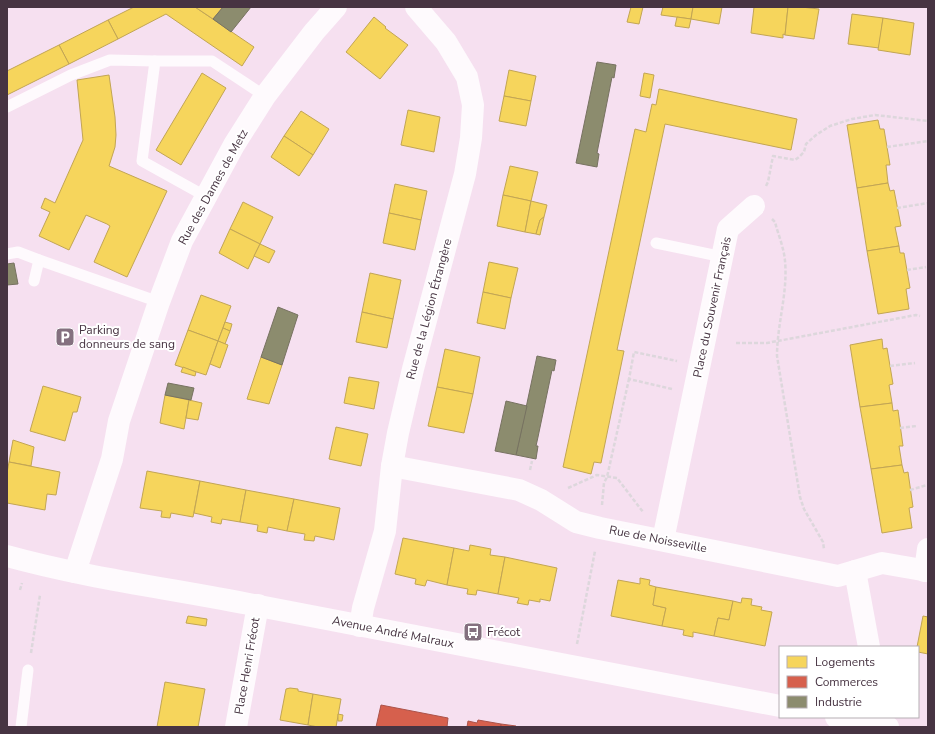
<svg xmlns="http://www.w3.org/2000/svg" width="935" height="734" font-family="'Nunito Sans',sans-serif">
  <rect width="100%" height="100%" fill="#f6e0f0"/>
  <g fill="#f6d55c" stroke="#c2a554">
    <path d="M134,7h61l59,40 -12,19 -76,-52 -48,25 -10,-19z"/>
    <path d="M195,7h28l-10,12z"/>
    <path d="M631,7h12l-4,17 -12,-2z"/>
    <path d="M663,7h30l-2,12 -30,-4z"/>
    <path d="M693,7h29l-3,17 -28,-5z"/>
    <path d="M754,7h34l-3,28 -2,-1v4l-32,-5z"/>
    <path d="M788,7h13l18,2 -5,30 -29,-4z"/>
    <path d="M852,14l31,4 -4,30 -31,-4z"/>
    <path d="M374,17l12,10 -1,1 23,17 -28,34 -34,-27z"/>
    <path d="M677,17l14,2 -2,9 -14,-2z"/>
    <path d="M883,18l31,5 -4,32 -32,-5z"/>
    <path d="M108,20l10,19 -49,25 -10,-19z"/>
    <path d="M59,45l10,19 -62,31v-24z"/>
    <path d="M509,70l27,6 -5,25 -27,-5z"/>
    <path d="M202,73l24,15 -45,77 -25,-15z"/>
    <path d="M644,73l10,2 -4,23 -10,-2z"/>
    <path d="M109,75l6,42 1,18 -1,12 -6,19 58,25 -40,86 -33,-15 16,-36 -3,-2 -21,-9 -17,35 -30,-14 11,-24 -9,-4 4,-10 10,5 28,-63 -6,-60z"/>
    <path d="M659,89l138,30 -6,31 -126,-26 -48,226 7,1 -23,112 -7,-1 -3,12 -28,-7 72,-338 11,3 6,-28 4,1z"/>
    <path d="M504,96l27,5 -5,25 -27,-5z"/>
    <path d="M408,110l32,7 -6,35 -33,-7z"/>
    <path d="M301,111l28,18 -16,26 -29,-19z"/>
    <path d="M878,120l2,9h4l6,36h-4l2,18 -31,5 -10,-63z"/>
    <path d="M284,136l29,19 -14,21 -28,-19z"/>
    <path d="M510,166l28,6 -7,29 -28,-6z"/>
    <path d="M888,183l2,8 4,-1 7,36 -6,1 4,19 -32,5 -10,-63z"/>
    <path d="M395,184l32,7 -6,29 -32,-7z"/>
    <path d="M503,195l28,6 -6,31 -28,-6z"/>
    <path d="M531,201l16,4 -3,12 -4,3 -4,14 -11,-2z"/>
    <path d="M243,202l30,15 -13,27 -30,-15z"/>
    <path d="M389,213l32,7 -6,30 -32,-7z"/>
    <path d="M544,217l-4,18 -4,-1 4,-14z"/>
    <path d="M230,229l30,15 -12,25 -29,-16z"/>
    <path d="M260,244l15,7 -6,12 -15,-7z"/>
    <path d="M899,246l1,7h4l6,35 -4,1 3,20 -31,5 -11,-63z"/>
    <path d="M489,262l29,6 -7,30 -28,-6z"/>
    <path d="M370,273l31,7 -8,39 -31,-7z"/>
    <path d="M483,292l28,6 -6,31 -28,-6z"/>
    <path d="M201,295l30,11 -13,35 -30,-11z"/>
    <path d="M362,312l31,7 -6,29 -31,-6z"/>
    <path d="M225,322l7,2 -2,7 -7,-3z"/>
    <path d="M223,328l7,3 -5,13 -7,-3z"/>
    <path d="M188,330l30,11 -12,34 -31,-10z"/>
    <path d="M882,339l1,10 4,-1 6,36 -4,1 3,18 -32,4 -10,-62z"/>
    <path d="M218,341l10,4 -8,23 -10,-4z"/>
    <path d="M445,349l35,8 -7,37 -36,-7z"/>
    <path d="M261,357l21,8 -13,39 -22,-5z"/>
    <path d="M183,367l13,5 -1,4 -14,-4z"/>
    <path d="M349,377l30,5 -5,27 -30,-6z"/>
    <path d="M43,386l38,11 -4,15h-4l-8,29 -35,-10z"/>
    <path d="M437,387l36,7 -9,39 -36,-7z"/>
    <path d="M165,395l24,5 -5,29 -24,-6z"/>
    <path d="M189,400l13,3 -4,17 -12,-2z"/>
    <path d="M892,403l1,8 5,-1 5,36h-4l3,19 -31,4 -11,-62z"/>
    <path d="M336,427l32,7 -7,32 -32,-7z"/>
    <path d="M13,440l21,7 -3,19 -22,-4z"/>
    <path d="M9,462l51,10 -4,23 -9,-1 -2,16 -38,-7v-30z"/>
    <path d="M902,465l2,8 4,-1 5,35 -4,1 3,20 -30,5 -11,-64z"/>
    <path d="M147,471l53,10 -7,36 -22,-4 -1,5 -9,-1 1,-6 -22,-3z"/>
    <path d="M200,481l46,9 -6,32 -18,-3 -1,5 -10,-2 1,-5 -18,-4z"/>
    <path d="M246,490l48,9 -7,32 -19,-4 -1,6 -10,-2 1,-6 -18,-3z"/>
    <path d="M294,499l46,9 -6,32 -19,-4 -1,5 -10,-1 1,-6 -18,-3z"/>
    <path d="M403,538l51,10 -7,37 -20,-5 -2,6 -10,-2 1,-5 -21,-5z"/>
    <path d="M470,545l21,4 -1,6 15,2 -7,37 -21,-4 -1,5 -9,-1 1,-5 -21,-4 7,-37 15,3z"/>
    <path d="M505,557l52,11 -7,33 -10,-2v3l-11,-2 -1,5 -11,-2 2,-5 -21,-4z"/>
    <path d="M640,578l10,2 -1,5 7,2 -3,18 13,3 -4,18 -51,-10 7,-36 22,4z"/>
    <path d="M656,587l77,14 -4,19 -11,-2 -4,18 -21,-4v5l-10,-2 1,-5 -22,-4 4,-18 -13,-3z"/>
    <path d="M742,598l10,1 -1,6 11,2 -1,3 11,2 -7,34 -51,-10 4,-18 11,2 4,-19 8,2z"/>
    <path d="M188,616l19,3 -1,7 -20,-3z"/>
    <path d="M923,616l5,1v37l-10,-2 -1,-5z"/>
    <path d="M165,682l40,7 -7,38h-41z"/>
    <path d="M290,688l8,1v2l15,3 -5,31 -28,-5 6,-31z"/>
    <path d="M313,694l28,5 -5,28h-18l-10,-2z"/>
    <path d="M338,714l5,1 -1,6h-4z"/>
  </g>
  <g fill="#d6604d" stroke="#ab534a">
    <path d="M381,705l67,13 -1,9h-71z"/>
    <path d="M478,720l23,4v3h-34l1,-6 9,2z"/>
    <path d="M501,724l15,2v1h-15z"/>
  </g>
  <g fill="#8c8c6e" stroke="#777261">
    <path d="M223,7h28l-20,25 -18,-13z"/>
    <path d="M597,62l19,3 -2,13 -2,-1 -15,76 2,1 -2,13 -21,-4z"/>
    <path d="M14,263l4,21 -11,1v-21z"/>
    <path d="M278,307l20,8 -16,50 -21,-8z"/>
    <path d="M537,356l19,4 -2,11 -2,-1 -14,67 -2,9h2l-2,13 -20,-4z"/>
    <path d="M168,383l26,5 -3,12 -26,-5z"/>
    <path d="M506,401l21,5 -11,49 -21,-4z"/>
  </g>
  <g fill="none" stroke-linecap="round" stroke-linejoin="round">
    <g stroke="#ddd7dc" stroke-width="2.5" stroke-dasharray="4 2" stroke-linecap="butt">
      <path d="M887,147l41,-6"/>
      <path d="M766,186l2,-4 5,-26 22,4 4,-3 5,-5 2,-8 10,-9 14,-9 22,-7 23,-4 53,6"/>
      <path d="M897,208l31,-5"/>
      <path d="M772,219l3,3c3,12 9,26 10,39 3,32 -8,63 -8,95l23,141 4,12 19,33 1,7"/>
      <path d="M907,270l19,-3"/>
      <path d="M736,343h31l149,-28 4,1"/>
      <path d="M890,366l25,-3"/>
      <path d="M672,389l-43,-10 5,-27 43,9"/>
      <path d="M900,428l17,-2"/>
      <path d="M530,470l2,-9"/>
      <path d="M568,488l29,-13 20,3 26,34"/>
      <path d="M910,490l17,-5"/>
      <path d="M602,505l2,-22 3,-6 22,-98"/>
      <path d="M20,590l2,-7"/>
      <path d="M577,644l18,-93"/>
      <path d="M31,653l9,-58"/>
    </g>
    <g stroke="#fefafd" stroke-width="11">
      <path d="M7,107l64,-32 39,-15 45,1"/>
      <path d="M205,196l-63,-35 13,-100h57l53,35"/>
      <path d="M656,243l67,14"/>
      <path d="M7,254l11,-2 21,8"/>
      <path d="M34,281l5,-21 120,42"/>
      <path d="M21,727l7,-57"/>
    </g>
    <g stroke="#fefafd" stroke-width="22">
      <path d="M392,466l127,24 22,10 35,22 24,6 238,48 17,-5 14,76"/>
      <path d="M663,540l65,-311 26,-23"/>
      <path d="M855,571l27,-8 46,8"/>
      <path d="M925,571l3,-22"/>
      <path d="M360,626l3,-18 22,-77 7,-65 6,-33 15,-64 52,-195 6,-36 2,-33 -6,-28 -21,-35 -30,-35"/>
      <path d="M236,727l22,-122"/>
    </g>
    <path stroke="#fefafd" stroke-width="22" d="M75,572l37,-113 7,-38 40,-119 23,-61 52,-96 31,-49 49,-64 22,-25"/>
    <g stroke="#fefafd" stroke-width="22">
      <path d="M7,556c83,23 168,33 252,50 174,33 347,67 521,100"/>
      <path d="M836,717l52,10"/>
    </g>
  </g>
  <defs>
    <symbol id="parking-square" viewBox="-11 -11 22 22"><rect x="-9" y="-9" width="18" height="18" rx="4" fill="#84707f" stroke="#fff"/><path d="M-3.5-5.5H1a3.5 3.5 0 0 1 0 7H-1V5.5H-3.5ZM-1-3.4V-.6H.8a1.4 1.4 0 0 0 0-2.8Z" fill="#fff"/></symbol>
    <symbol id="bus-square" viewBox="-11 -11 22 22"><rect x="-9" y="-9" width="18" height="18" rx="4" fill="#84707f" stroke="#fff"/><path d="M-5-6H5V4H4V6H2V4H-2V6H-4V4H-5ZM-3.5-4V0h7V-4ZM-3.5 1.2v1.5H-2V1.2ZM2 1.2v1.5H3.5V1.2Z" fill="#fff"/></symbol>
  </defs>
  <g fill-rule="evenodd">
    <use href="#parking-square" x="54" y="326" width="22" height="22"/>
    <use href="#bus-square" x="462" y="621" width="22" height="22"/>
  </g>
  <g text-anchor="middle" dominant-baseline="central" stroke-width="4" stroke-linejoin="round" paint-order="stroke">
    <g font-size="12" fill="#473442" stroke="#fff">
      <text transform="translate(213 187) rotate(-61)">Rue des Dames de Metz</text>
      <text transform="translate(712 307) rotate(-78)">Place du Souvenir Français</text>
      <text transform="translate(429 309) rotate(-75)">Rue de la Légion Étrangère</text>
      <text transform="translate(658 539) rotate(11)">Rue de Noisseville</text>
      <text transform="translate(393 632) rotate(11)">Avenue André Malraux</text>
      <text transform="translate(247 666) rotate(-80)">Place Henri Frécot</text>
    </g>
    <g font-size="12" fill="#473442" stroke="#fff" text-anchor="start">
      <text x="79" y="330">Parking<tspan x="79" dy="14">donneurs de sang</tspan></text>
      <text x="487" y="632">Frécot</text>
    </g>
  </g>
  <rect width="935" height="734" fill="none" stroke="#473442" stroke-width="16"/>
  <rect x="779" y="646" width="140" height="72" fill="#ffffff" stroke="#b5aeb3"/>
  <rect x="787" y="656" width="20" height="12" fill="#f6d55c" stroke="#b5aeb3"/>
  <text x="815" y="666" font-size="12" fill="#473442">Logements</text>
  <rect x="787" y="676" width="20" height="12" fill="#d6604d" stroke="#b5aeb3"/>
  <text x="815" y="686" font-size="12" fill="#473442">Commerces</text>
  <rect x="787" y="696" width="20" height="12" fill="#8c8c6e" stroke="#b5aeb3"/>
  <text x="815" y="706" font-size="12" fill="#473442">Industrie</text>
</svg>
